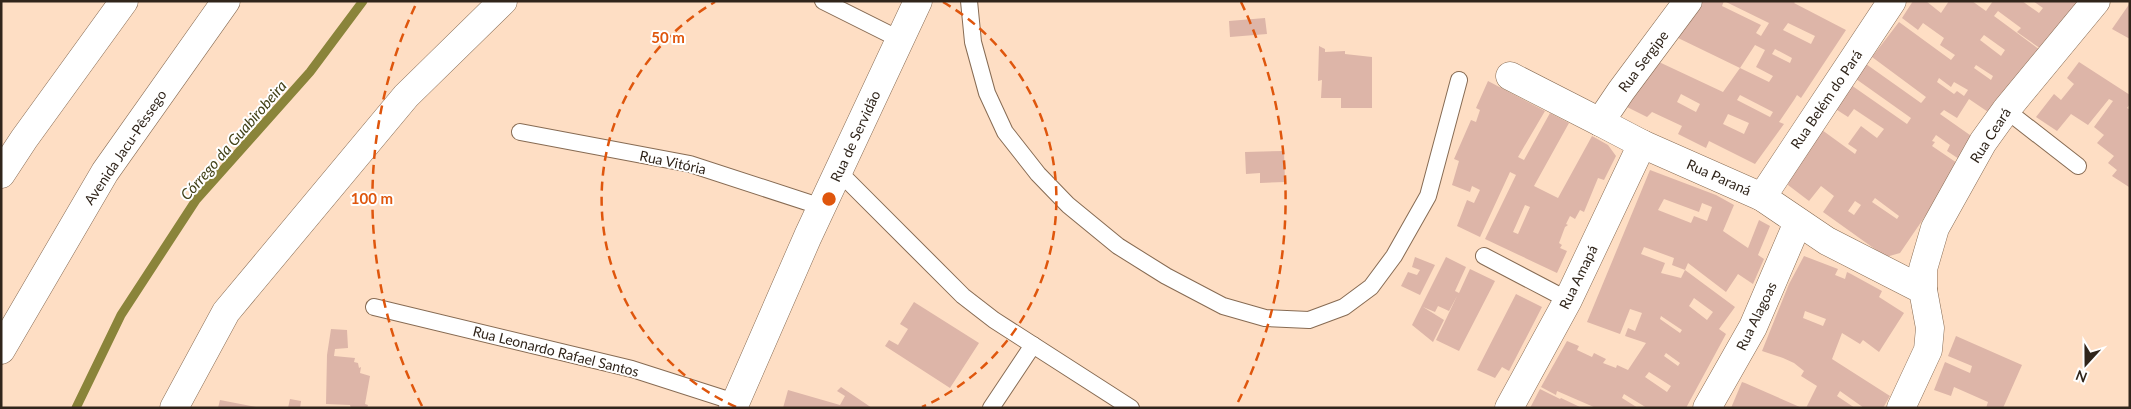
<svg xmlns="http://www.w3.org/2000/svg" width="2131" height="409" font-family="Lato,sans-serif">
  <rect width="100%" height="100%" fill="#fedec4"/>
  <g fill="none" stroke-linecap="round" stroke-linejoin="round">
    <path stroke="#8a843a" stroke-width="9" d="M76,408l45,-93 75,-115 114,-128 53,-71"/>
  </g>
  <g fill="#ddb5a8" fill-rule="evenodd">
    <path d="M1702,1h94l-2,2 52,27 -45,68 -4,-3 -3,5 -15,22 5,2 -29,40 -46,-23 -3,7 -28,-14 4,-8 -30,-14 -5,5 -20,-10 32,-45 64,30 17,-24 29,14 4,-6 -17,-9 9,-17 -10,-5 -15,23 -64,-31zM1724,1l45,22 -8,13 -5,-3 5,-8 -39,-19zM1788,23l27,13 -4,8 -28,-14zM1775,49l17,9 -2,5 -18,-9zM1681,94l19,10 -4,8 -19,-10zM1740,95l33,17 -3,5 -33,-17zM1728,114l21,9 -5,11 -21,-10z"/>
    <path d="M1913,1h13l15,12 8,-12h23l14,10 7,-10h29l17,12 4,-5 -10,-7h46l-38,48 -24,-17 4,-4 -23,-17 -4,5 46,34 -49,64 -22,-15 -12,19 -13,-8 -4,4 37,26 -15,21 -15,-10 3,-6 -14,-10 -4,6 3,1 -3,4 28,19 -60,88 -14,4 -63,-45 11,-16 -13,-10 -12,15 -21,-16 2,-8 32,-47 33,24 2,-4 -9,-6 13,-18 16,12 7,-9 -30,-20 -6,8 -14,-9 17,-23 56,39 4,-6 -55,-39 10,-15 55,39 1,-1 4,-5 -54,-40 27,-35 52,38 4,-5 -15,-10 4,-7 -21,-15 -5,7 -16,-12zM1984,35l21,15 -4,6 -21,-16zM1976,65l17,11 -2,4 -17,-12zM1939,78l12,9 3,-5 14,8 -4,6 -7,-5 -3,3 -17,-12zM1875,198l24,18 -2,3 -25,-17zM1855,201l6,4 -7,10 -6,-4z"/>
    <path d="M2130,3v36l-18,-10z"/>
    <path d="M1265,18l2,16 -37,3 -1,-16z"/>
    <path d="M1319,46l6,3v3l20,-1v3l27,3v51h-31v-10h-20l1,-18 -4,1z"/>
    <path d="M2079,62l51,33v9l-3,4 3,2 -1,77 -17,-11 5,-6 -9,-7 6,-7 -17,-13 7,-8 -10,-8 19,-26 -4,-2 -21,26 -17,-11 -14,17 -21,-14 18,-23 7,6 13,-16 -7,-6z"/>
    <path d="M1488,81l57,30 -27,46 6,3 26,-47 19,10 -35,63 24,12 34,-62 16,9 8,11 -12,24 -6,-2 -14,34 -4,-2 -5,9 -5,-3 -4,8 2,1 -3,2 -6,16 3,2 -2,3 7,3 -10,22 -72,-34 31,-64 -6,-3 -30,65 -23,-11 10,-26 7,3 6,-13 -8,-4 -2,6 -18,-7 7,-24 -5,-2 17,-39 5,2 4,-12 -4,-2zM1525,205l5,2 -12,27 -5,-2z"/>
    <path d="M1284,151l1,31 -25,1v-10l-14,1 -1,-22z"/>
    <path d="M1650,170l66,25 18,10 -11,26 25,17 11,-28 11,6 -12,29 6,4 -11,25 -15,-10 -12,18 -38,-29 -3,7 -13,-5 2,-7 -30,-11 -3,7 24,9 -4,10 20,5 4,-8 50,37 -16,22 7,5 -40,74h-39l-23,-14 -2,4 16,10h-42l-39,-17 -1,4 -15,-8 26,-46 12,5 -2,4 15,7 2,-4 12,6 -3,4 13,5 1,-3 11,5 18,-27 -21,-7 3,-8 7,3 7,-18 -12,-4 -10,25 -33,-12zM1664,199l35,13 3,-9 10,4 -5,14 -13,-5 -3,7 -33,-13zM1694,298l19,14 -6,8 -18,-14zM1661,316l21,14 -2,3 -20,-14zM1666,353l14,10 -2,3 -14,-10zM1649,372l22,14 -4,6 -22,-15z"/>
    <path d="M1804,256l34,13 -3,6 10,4 2,-7 4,2 31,17 -3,6 25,16 -25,39 -16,-12 -3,4 -18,-11 -10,26 58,37 -7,12h-19l-24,-17 -3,5 18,12h-49l11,-22 -16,-10 3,-5 -10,-8 -11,-5 -21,-7 27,-67zM1805,311l21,8 -3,7 -20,-8z"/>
    <path d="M1415,257l20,8 -15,30 -19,-9 7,-14 9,3 3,-5 -8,-3z"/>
    <path d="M1446,257l20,10 -11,24 4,2 11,-24 25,12 -36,70 -23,-11 21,-44 -8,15 -11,-5 -3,6 -12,-5 21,13 -11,22 -21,-17z"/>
    <path d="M1516,294l26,13 -33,64 -7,-4 -7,11 -18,-8z"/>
    <path d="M914,302l65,41 -29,45 -65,-42 4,-6 9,5 10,-16 -8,-5z"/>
    <path d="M331,329l16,1 1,18 -13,1 -1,7 21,2 -1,4 4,1 1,5 2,-1 -1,6 10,3 -5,28 3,1 -1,3h-16l-1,-3 -24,-1 1,-49z"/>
    <path d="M1956,336l66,29 -19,43h-17l2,-6 -34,-15 -3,9 -17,-6 11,-28 25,11 2,-7 -24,-10z"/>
    <path d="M1742,382l3,1 57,25h-71z"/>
    <path d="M841,387l31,21h-89l5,-18 52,15 5,-9 -8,-5z"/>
    <path d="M1540,389l20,10 1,-1 21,10h-52z"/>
    <path d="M290,399l11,2 -1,7h-12z"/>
    <path d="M220,400l36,7v1h-38z"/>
  </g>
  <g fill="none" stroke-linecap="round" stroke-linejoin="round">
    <defs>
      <g id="lane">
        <path d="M823,1l78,39"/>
        <path d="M969,1l4,41 14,51 18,39 33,42 30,31 50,41 48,30 57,30 42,12 44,2 35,-13 27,-20 23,-31 34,-60 31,-116"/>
        <path d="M2006,110l72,56"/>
        <path d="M520,132l170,32 132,43"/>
        <path d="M838,171l125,125 31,24 137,88"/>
        <path d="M1484,256l84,44"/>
        <path d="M374,307l258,62 103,33"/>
        <path d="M991,408l42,-63"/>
      </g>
      <g id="street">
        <path d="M1510,76l90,46"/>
        <path d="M1762,197l130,-196"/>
        <path d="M1923,290v-21l12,-41 48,-86 23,-32 90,-109"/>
        <path d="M733,408l75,-172 110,-235"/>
        <path d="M1509,408l59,-108 74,-156"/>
        <path d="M1707,408l46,-81 45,-105"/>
      </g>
      <g id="secondary">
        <path d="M1688,1l-67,90 -21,31 42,22 120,53 65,44 96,49 7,38 -2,22 -27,58"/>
        <path d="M174,408l52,-96 180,-216 97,-95"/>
      </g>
      <g id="highway">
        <path d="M1,174l23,-35 100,-138"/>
        <path d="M1,350l104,-178 121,-171"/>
      </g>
    </defs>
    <use href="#lane" stroke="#876b53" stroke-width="18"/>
    <use href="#street" stroke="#876b53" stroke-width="29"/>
    <use href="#secondary" stroke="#876b53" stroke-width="29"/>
    <use href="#highway" stroke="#876b53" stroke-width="29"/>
    <use href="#lane" stroke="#fff" stroke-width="16"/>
    <use href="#street" stroke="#fff" stroke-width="28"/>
    <use href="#secondary" stroke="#fff" stroke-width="28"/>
    <use href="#highway" stroke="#fff" stroke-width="28"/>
  </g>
  <g fill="none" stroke="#df560d" stroke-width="2.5" stroke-dasharray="9 6">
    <path d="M736 407A228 228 0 0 1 715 2M943 2A228 228 0 0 1 922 407"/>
    <path d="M422 406A457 457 0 0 1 417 2M1241 2A457 457 0 0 1 1236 406"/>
  </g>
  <g text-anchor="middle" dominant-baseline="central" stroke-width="4" stroke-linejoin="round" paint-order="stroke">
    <g font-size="14" fill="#30251b" stroke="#fff">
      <text transform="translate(1643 61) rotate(-53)">Rua Sergipe</text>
      <text transform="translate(1826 99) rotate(-56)">Rua Belém do Pará</text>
      <text transform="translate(1990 135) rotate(-57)">Rua Ceará</text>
      <text transform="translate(855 136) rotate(-65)">Rua de Servidão</text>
      <text transform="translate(125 147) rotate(-56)">Avenida Jacu-Pêssego</text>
      <text transform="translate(673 162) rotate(12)">Rua Vitória</text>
      <text transform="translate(1719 177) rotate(24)">Rua Paraná</text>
      <text transform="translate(1578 277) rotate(-64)">Rua Amapá</text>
      <text transform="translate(1756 316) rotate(-64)">Rua Alagoas</text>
      <text transform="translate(556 351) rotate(14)">Rua Leonardo Rafael Santos</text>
    </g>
    <g font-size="15" font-style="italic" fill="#424117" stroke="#fff">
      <text transform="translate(233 140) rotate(-49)">Córrego da Guabirobeira</text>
    </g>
  </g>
  <circle cx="829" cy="199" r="8" fill="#df560d" stroke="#fff" stroke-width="2.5"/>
  <g font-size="15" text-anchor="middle" font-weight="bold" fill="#df560d" stroke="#fff" stroke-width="4" stroke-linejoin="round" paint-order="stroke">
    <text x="668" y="43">50 m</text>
    <text x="372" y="204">100 m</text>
  </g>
  <rect width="2131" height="409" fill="none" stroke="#30251b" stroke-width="5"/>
  <g transform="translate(2086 364) rotate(201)" stroke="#ffffff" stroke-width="4" paint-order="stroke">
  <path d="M0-4L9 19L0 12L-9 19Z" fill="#30251b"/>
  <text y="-8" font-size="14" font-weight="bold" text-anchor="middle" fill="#30251b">N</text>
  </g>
</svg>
